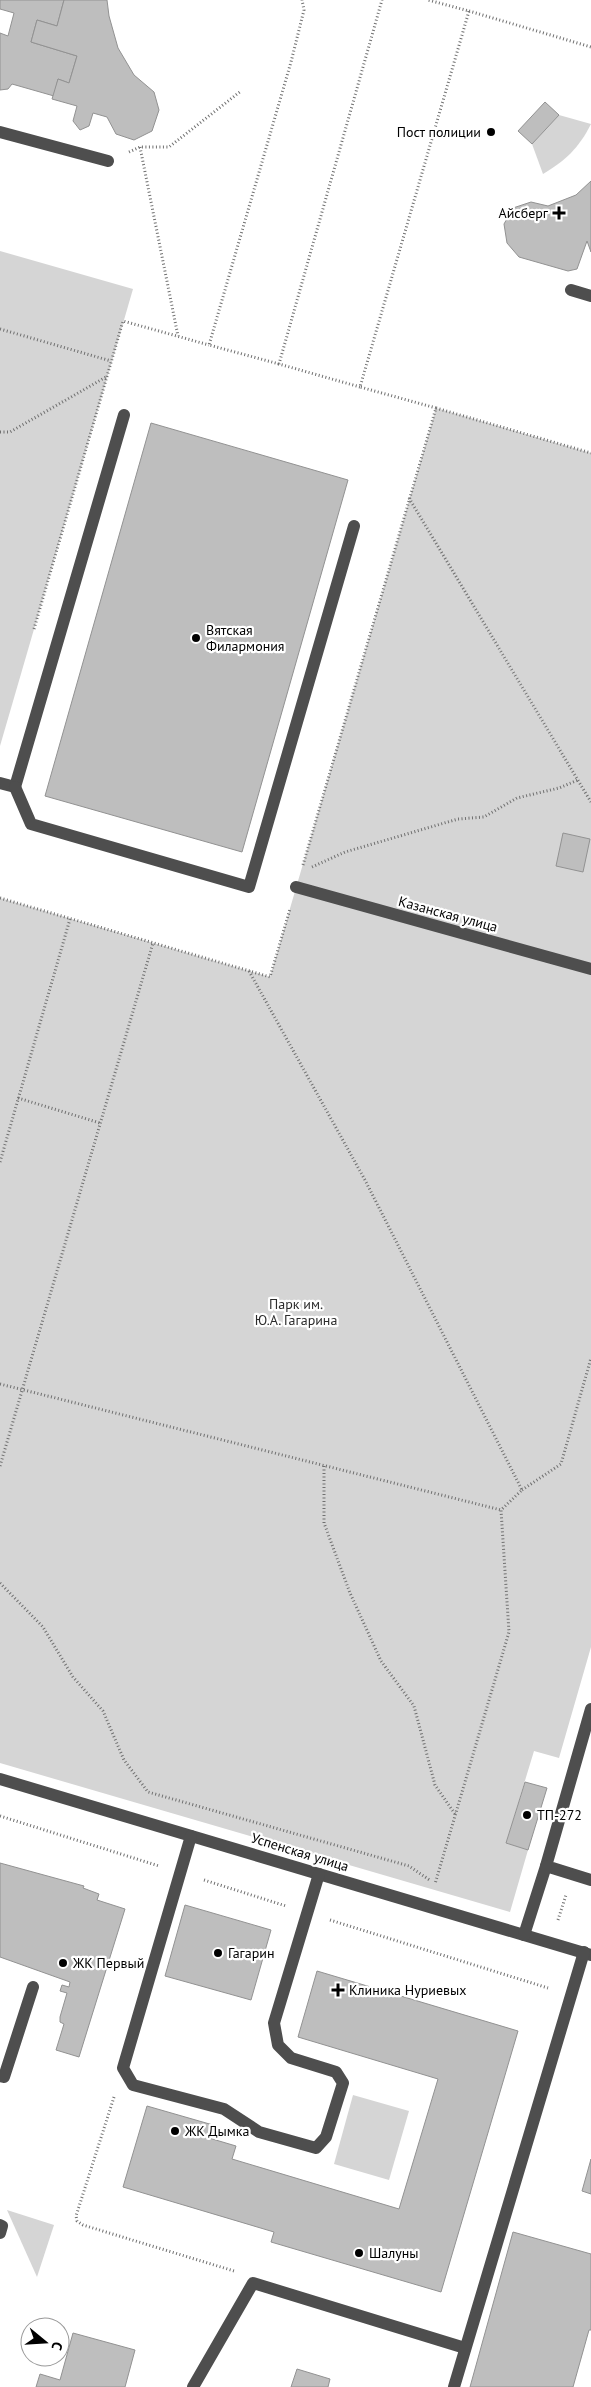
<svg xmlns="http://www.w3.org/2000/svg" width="591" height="2387" font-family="'PT Sans',sans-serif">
  <rect width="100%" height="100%" fill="#fff"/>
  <g fill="#d5d5d5">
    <path d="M559,115l32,9c-12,24 -26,37 -48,50l-11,-30z"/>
    <path d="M0,251l133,38 -133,457z"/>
    <path d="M436,408l155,45v1194l-32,111 -25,-7 -28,92 22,7 -18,62 -510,-149v-865l270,79z"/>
    <path d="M353,2095l56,16 -20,69 -55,-16z"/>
    <path d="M7,2210l47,15 -17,52z"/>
  </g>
  <g fill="#bebebe" stroke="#929292">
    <path d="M0,0h64l-7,26 -20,-6 -6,22 46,14 -8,27 -11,-4 -4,17 -42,-12 -4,5 -8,1v-57l8,3 6,-23 -14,-4z"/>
    <path d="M64,0h43l2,16 9,32 16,27 20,17 5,18 -7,21 -18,9 -18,-6 -9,-17 -14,-4 -4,13 -9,4 -7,-9 4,-15 -25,-7 6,-20 11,4 8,-27 -46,-14 6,-22 20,6z"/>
    <path d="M545,102l14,13 -27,29 -14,-13z"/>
    <path d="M591,181v71l-4,-11 -10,28 -9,2 -49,-14 -12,-14 -3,-19 9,-16 18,-6 17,4 28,-11z"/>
    <path d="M151,423l197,57 -106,372 -197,-56z"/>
    <path d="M563,833l27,6 -7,33 -27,-6z"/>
    <path d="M525,1782l22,6 -19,62 -22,-7z"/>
    <path d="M0,1863l84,23 -1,2 16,6 -2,6 28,9 -46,148 -23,-7 8,-26 -4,-2v-5l7,-24 -7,-2 2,-6 7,2 1,-5 -70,-25z"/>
    <path d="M185,1905l86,25 -20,70 -86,-24z"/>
    <path d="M317,1971l201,60 -77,261 -170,-50 3,-10 -151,-45 24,-81 66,19 -4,13 27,8 -4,13 167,50 39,-130 -140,-42z"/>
    <path d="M591,2159v35l-9,-3z"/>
    <path d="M513,2232l78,22v76h-2l-16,57h-103z"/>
    <path d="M73,2333l62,17 -10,37h-89l4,-13 20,6z"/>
    <path d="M297,2369l33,10 -2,8h-37z"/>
  </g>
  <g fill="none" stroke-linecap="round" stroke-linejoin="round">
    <g stroke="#707070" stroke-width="3" stroke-dasharray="1 2.5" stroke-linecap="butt">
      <path d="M469,11l122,36"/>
      <path d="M140,147l38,189"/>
      <path d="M129,152l11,-5h29l72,-56"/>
      <path d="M0,329l111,32"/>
      <path d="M279,364l-70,-19 82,-283 13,-52 -2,-10"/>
      <path d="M360,387l-81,-23 103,-364"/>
      <path d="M436,408l155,45"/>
      <path d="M0,432h10l96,-55"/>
      <path d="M409,498l182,304"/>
      <path d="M34,629l89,-308 86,24"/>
      <path d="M303,865l133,-457 -76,-21 109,-376 -41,-11"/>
      <path d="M312,867l33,-15 31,-9 82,-24 26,-2 33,-19 42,-10 19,-8"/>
      <path d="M0,898l270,79 20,-68"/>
      <path d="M249,971l116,209 157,310 -21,20 8,122 -74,252"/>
      <path d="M18,1098l82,25"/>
      <path d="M0,1162l70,-243"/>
      <path d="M0,1384l501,126"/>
      <path d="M0,1466l153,-523"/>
      <path d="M324,1466v57l26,70 31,68 33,45 21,79 20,29"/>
      <path d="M522,1490l39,-26 30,-106"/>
      <path d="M0,1583l43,44 30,50 30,34 21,49 24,32 261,74 22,15"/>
      <path d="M0,1816l159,50"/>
      <path d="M204,1880l82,26"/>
      <path d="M330,1920l218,68"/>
      <path d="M558,1920l8,-25"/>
      <path d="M114,2097l-38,119 1,5 6,4 151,46"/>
    </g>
    <g stroke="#4e4e4e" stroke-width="12">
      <path d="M0,132l108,29"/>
      <path d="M571,290l20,6"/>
      <path d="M0,783l15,4 109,-372"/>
      <path d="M15,787l16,37 218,63 105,-361"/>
      <path d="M296,887l295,82"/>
      <path d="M591,1709l-45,157 45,14"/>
      <path d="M0,1779l591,176"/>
      <path d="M191,1836l-68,232 10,17 91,24 35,23 57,16 10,-11 17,-54 -7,-11 -45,-14 -13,-13 -4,-22 45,-149"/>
      <path d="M524,1935l22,-69"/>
      <path d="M0,2076l4,1 29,-90"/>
      <path d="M0,2225l2,1 -2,7"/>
      <path d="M193,2387l60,-104 212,65"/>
      <path d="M454,2387l130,-435"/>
    </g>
  </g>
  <g fill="#000" stroke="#fff" stroke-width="2">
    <circle cx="491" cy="132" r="5"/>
    <path d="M556.5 205.5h5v5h5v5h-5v5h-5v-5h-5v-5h5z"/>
    <circle cx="196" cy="638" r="5"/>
    <circle cx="527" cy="1815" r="5"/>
    <circle cx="218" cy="1953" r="5"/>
    <circle cx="63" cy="1963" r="5"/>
    <path d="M335.5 1982.5h5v5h5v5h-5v5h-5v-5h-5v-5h5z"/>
    <circle cx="175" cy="2131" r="5"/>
    <circle cx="359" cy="2253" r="5"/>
  </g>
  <g text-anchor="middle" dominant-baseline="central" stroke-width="4.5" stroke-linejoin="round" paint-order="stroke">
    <g font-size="14" fill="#000" stroke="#fff" text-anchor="start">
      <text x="481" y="132" text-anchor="end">Пост полиции</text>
      <text x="548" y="213" text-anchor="end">Айсберг</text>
      <text x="206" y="630">Вятская<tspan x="206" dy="16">Филармония</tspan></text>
      <text x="537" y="1815">ТП-272</text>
      <text x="228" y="1953">Гагарин</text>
      <text x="73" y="1963">ЖК Первый</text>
      <text x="349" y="1990">Клиника Нуриевых</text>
      <text x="185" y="2131">ЖК Дымка</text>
      <text x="369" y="2253">Шалуны</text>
    </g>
    <g font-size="14" fill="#000" stroke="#fff">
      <text transform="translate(448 914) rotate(15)">Казанская улица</text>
      <text transform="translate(300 1852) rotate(17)">Успенская улица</text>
    </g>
    <g font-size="14" fill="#2c2c2c" stroke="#fff">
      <text x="296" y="1304">Парк им.<tspan x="296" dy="16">Ю.А. Гагарина</tspan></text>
    </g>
  </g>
  <g transform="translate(45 2342) rotate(108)"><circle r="24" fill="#ffffff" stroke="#999999"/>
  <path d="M0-4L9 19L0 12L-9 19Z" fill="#000000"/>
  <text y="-8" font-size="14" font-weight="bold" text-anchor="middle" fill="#000000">С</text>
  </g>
</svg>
